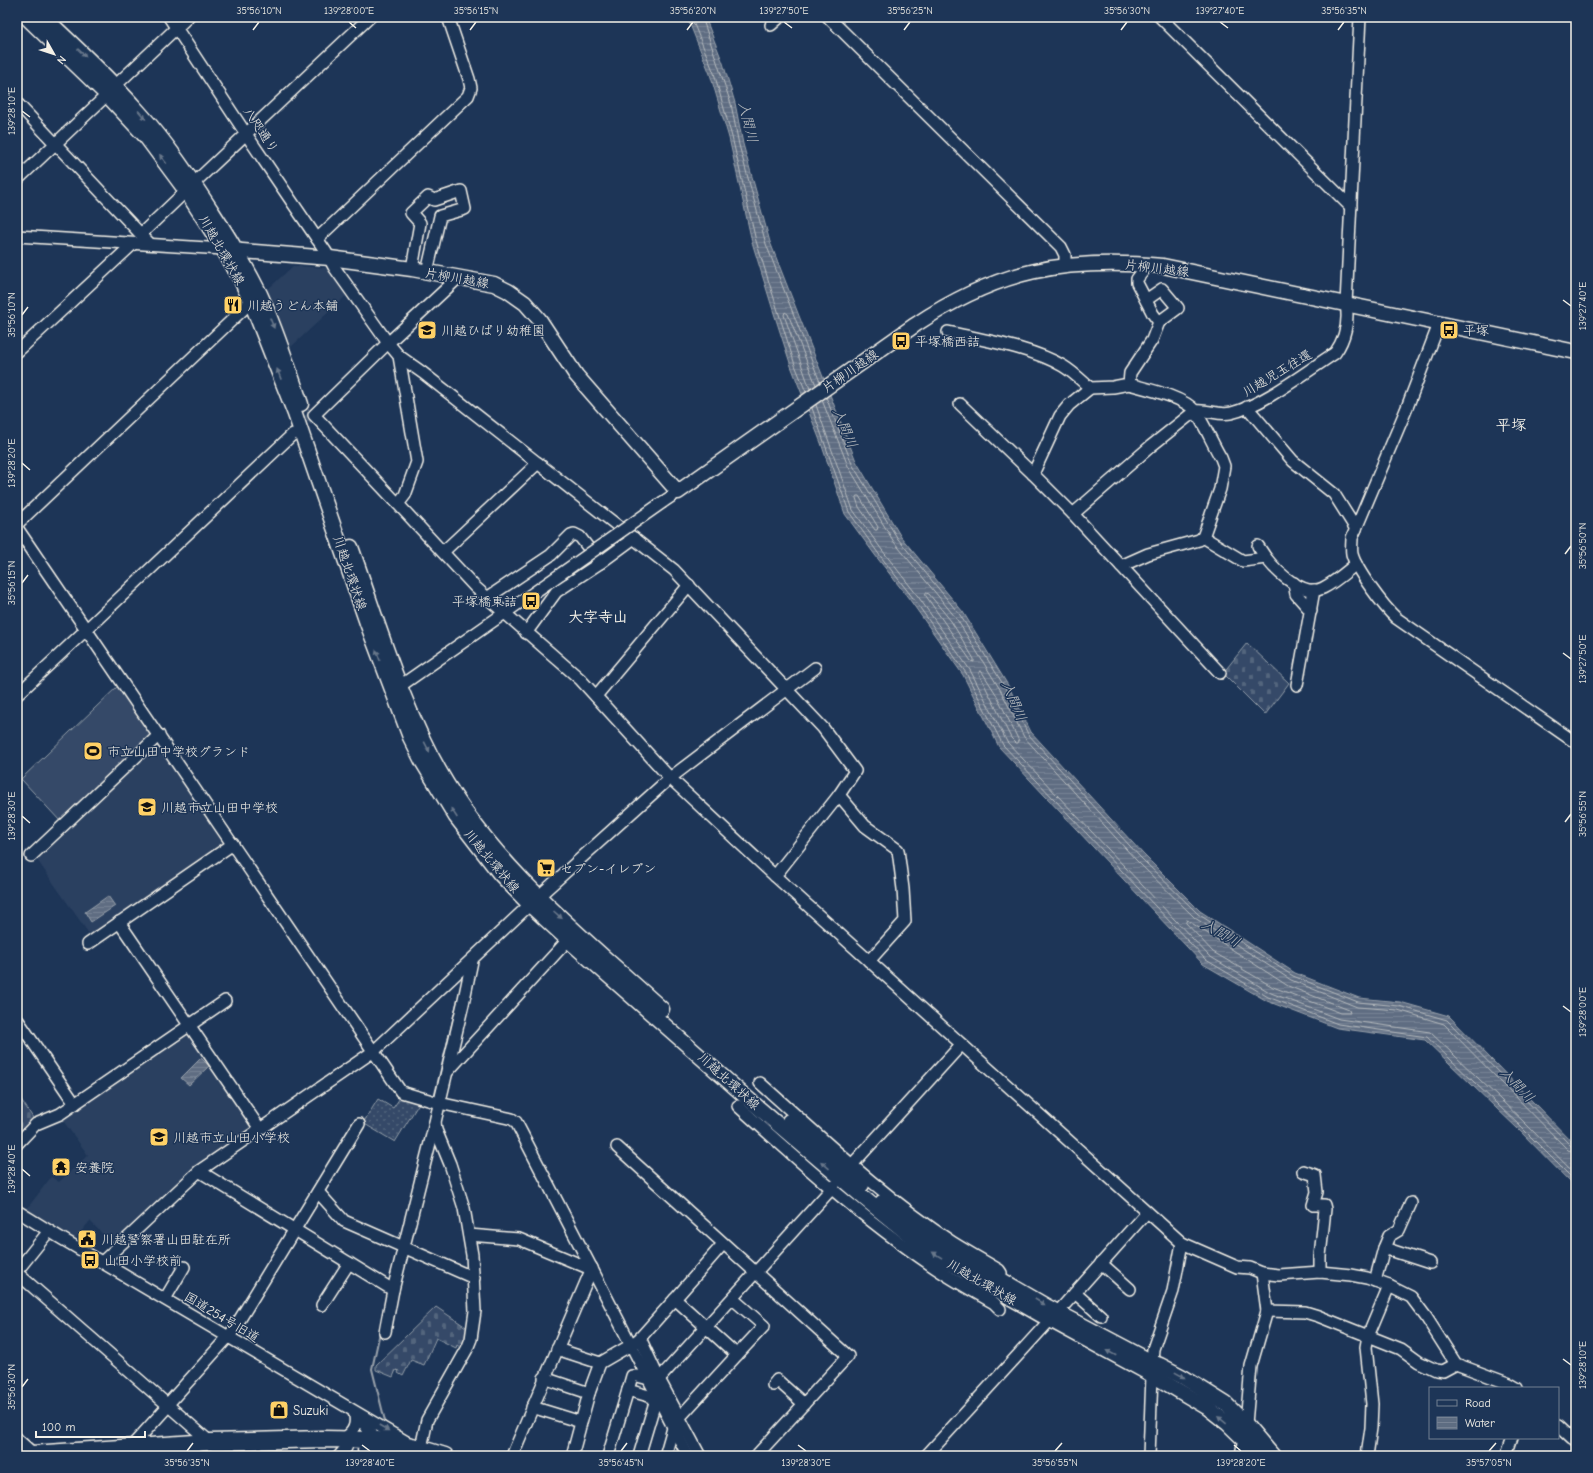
<svg xmlns="http://www.w3.org/2000/svg" width="1593" height="1473" font-family="'Comic Neue','Klee One',sans-serif">
  <defs>
    <pattern id="grass-dots" width="8" height="8" patternUnits="userSpaceOnUse"><rect width="8" height="8" fill="#354a67"/><path d="M2 2h.1M6 6h.1" fill="none" stroke="#53657d" stroke-width="1.8" stroke-linecap="round"/></pattern>
    <pattern id="cemetery-stones" width="16" height="16" patternUnits="userSpaceOnUse"><rect width="16" height="16" fill="#354a67"/><path d="M2 7V4a2 2 0 0 1 4 0v3zM10 15v-3a2 2 0 0 1 4 0v3z" fill="#53657d"/></pattern>
    <pattern id="water-rules" width="6" height="5" patternUnits="userSpaceOnUse"><rect width="6" height="5" fill="#5e6d82"/><path d="M0 2.5h6" fill="none" stroke="#768294"/></pattern>
  </defs>
  <rect width="100%" height="100%" fill="#1d3557"/>
  <filter id="ink" filterUnits="userSpaceOnUse"><feTurbulence type="fractalNoise" baseFrequency=".025" numOctaves="2"/><feDisplacementMap in="SourceGraphic" scale="8" xChannelSelector="R" yChannelSelector="G"/><feConvolveMatrix kernelMatrix="1 2 1 2 8 2 1 2 1" color-interpolation-filters="sRGB"/></filter>
  <g filter="url(#ink)">
    <g fill="#2a4060">
      <path d="M293,266l38,2 18,25 -58,54 -25,-56z"/>
      <path d="M158,741l70,101 -135,94 -3,-1 -55,-78z"/>
      <path d="M187,1032h3l66,95 -141,120 -25,-26 -15,18 -49,-29 25,-33 8,5 29,-27 -27,-37z"/>
    </g>
    <path fill="url(#grass-dots)" stroke="#949ea8" d="M402,1095l19,5 -26,42 -32,-19 15,-24 15,9z"/>
    <g fill="url(#cemetery-stones)" stroke="#949ea8">
      <path d="M1247,643l42,40 -24,32 -42,-42z"/>
      <path d="M17,1093l18,28 -18,19z"/>
      <path d="M436,1307l33,22 -6,20 -6,-4 -1,3 -20,-10 -12,27 -13,-5 -8,16 -5,-3 1,-2 -3,-1 -3,7 -17,-7v-5z"/>
    </g>
    <path fill="#354a67" stroke="#949ea8" d="M119,685l36,48 -94,89 -40,-43z"/>
    <g fill="url(#water-rules)" stroke="#9aa2ab">
      <path d="M687,17h18l18,46 12,40 8,41 27,98 86,219 45,76 62,75 46,75 22,45 112,122 57,57 95,62 64,25 41,4 49,14 127,130v42l-58,-59 -93,-89 -88,-12 -70,-27 -64,-37 -204,-217 -36,-72 -53,-75 -35,-45 -30,-41 -24,-71 -30,-77 -19,-59 -20,-65 -23,-104 -19,-64z"/>
      <path d="M108,896l7,10 -24,16 -6,-10z"/>
      <path d="M201,1058l8,8 -20,19 -8,-7z"/>
    </g>
    <g fill="none" stroke-linecap="round" stroke-linejoin="round">
      <g stroke="#b8bcbf" stroke-width="1">
        <path d="M691,17l23,56 18,64 24,104 39,124 11,27"/>
        <path d="M702,17l29,87 8,41 27,99 54,138"/>
        <path d="M810,389l-26,-74 1,-3 3,2 28,71"/>
        <path d="M826,397l26,67 46,75 62,76 46,74 22,45 112,123 58,57 95,62 65,26 41,4 48,14 125,127 4,1"/>
        <path d="M822,400l26,66 46,76 62,76 45,73 23,46 112,123 59,58 96,62 66,27 41,3 46,14 124,126 8,3"/>
        <path d="M816,405l37,105 29,40 35,45 53,75 37,72 202,214 62,37 68,26 91,13 95,91 51,52"/>
        <path d="M812,408l37,104 29,41 35,45 53,75 37,72 203,215 62,37 70,27 89,13 94,90 55,55"/>
        <path d="M857,496h2l19,31 -1,3h-2l-16,-23 -3,-9z"/>
        <path d="M926,593l3,1 22,27 23,38v3l-3,-1 -45,-65z"/>
        <path d="M980,671l2,1 14,22 23,47 -1,2h-2l-5,-5 -32,-64z"/>
        <path d="M1187,920l101,66 61,24 1,3h-9l-68,-26 -60,-35 -27,-29z"/>
      </g>
      <g stroke="#9aa2ab" stroke-width="2">
        <path d="M434,1098l24,-99"/>
        <path d="M424,1145l9,-39"/>
        <path d="M380,1332l-8,37 13,52"/>
      </g>
      <path stroke="#3d516d" stroke-width="11" stroke-dasharray="11 5.5" stroke-linecap="butt" d="M295,432l19,-17"/>
      <defs>
        <g id="minor">
          <path d="M169,17l77,117 80,118 8,15 54,76 11,13 18,106 -12,33 -7,9 77,83 105,92 90,99 105,98 407,367 55,24 13,1 12,5 17,2 41,-3 31,3 16,3 22,8 22,11 15,20 30,47 54,20 7,4"/>
          <path d="M828,17l233,230 4,8v10"/>
          <path d="M1160,17l191,190"/>
          <path d="M771,25l9,-8"/>
          <path d="M115,86l73,-69"/>
          <path d="M17,103l133,141"/>
          <path d="M17,180l90,-85"/>
          <path d="M194,183l176,-166"/>
          <path d="M141,234l45,-43"/>
          <path d="M17,236l206,13"/>
          <path d="M317,239l151,-143 3,-8 -2,-9 -21,-62"/>
          <path d="M412,269l8,-46 -9,-10 17,-16 6,3 27,-9 4,18 -25,7 -13,56"/>
          <path d="M1146,300l16,-11 16,19 -19,14"/>
          <path d="M1439,324l-33,86 -54,128c0,5 -1,11 0,16 4,16 32,53 44,64l180,125"/>
          <path d="M948,332c35,8 85,16 115,34 10,6 18,14 27,22l23,-1 16,-3 1,-11 22,-33 7,-18 -6,-8 -16,-31v-4l7,-9 2,-6"/>
          <path d="M17,352l116,-108"/>
          <path d="M399,356l24,17 251,197 149,158 32,43 -16,24 -64,81"/>
          <path d="M960,404l73,70 40,40 147,159"/>
          <path d="M1247,407l46,54 41,33 22,35"/>
          <path d="M1033,474l27,-58 9,-11 21,-17"/>
          <path d="M663,502l15,-10"/>
          <path d="M398,504l-84,-89 74,-72 71,-66"/>
          <path d="M1073,514l78,-68 44,-35c12,-2 24,5 36,2 31,-7 76,-42 104,-60 10,-14 14,-32 11,-49l14,-287"/>
          <path d="M17,524l234,-222"/>
          <path d="M17,528l384,564 38,11 69,15 4,1 4,3 75,145"/>
          <path d="M1203,537l40,24 23,-3c11,14 38,40 57,30 12,-6 23,-16 33,-24"/>
          <path d="M1258,546l8,12"/>
          <path d="M443,552l95,-89"/>
          <path d="M1121,566l27,-12 51,-14 4,-3 17,-48 4,-23 -3,-8c-8,-13 -17,-35 -26,-47 -11,-14 -48,-22 -66,-27"/>
          <path d="M1294,583l2,11 15,17"/>
          <path d="M487,598l64,-43 20,-20 3,-1 6,3 20,26"/>
          <path d="M526,633l30,-41 44,-29 34,-25"/>
          <path d="M1297,685l17,-95"/>
          <path d="M393,691l169,-118"/>
          <path d="M17,695l276,-261"/>
          <path d="M596,696l93,-111"/>
          <path d="M839,795l26,31 33,24 5,39 2,32 -36,40"/>
          <path d="M31,856l128,-121"/>
          <path d="M119,922l141,207"/>
          <path d="M88,944l145,-100"/>
          <path d="M17,1019l58,85"/>
          <path d="M448,1071l120,-131"/>
          <path d="M760,1083c62,55 123,114 192,159 16,10 32,19 47,28l2,3 -3,5"/>
          <path d="M738,1106c62,56 124,112 193,159 20,14 42,26 63,38l6,6"/>
          <path d="M17,1144l19,-20 24,-10 165,-113"/>
          <path d="M617,1147l231,209 -92,100"/>
          <path d="M850,1167l111,-122"/>
          <path d="M199,1171l194,119"/>
          <path d="M1303,1171l12,4 2,17 -4,13h11l1,4 -5,47v16"/>
          <path d="M318,1192l26,29 130,57"/>
          <path d="M17,1211l42,26 346,204"/>
          <path d="M469,1235l50,4 67,28h5l97,189"/>
          <path d="M1384,1248l5,-12 10,-6 12,-27"/>
          <path d="M102,1262l97,-91 175,-120 164,-154 132,-119 145,-110"/>
          <path d="M1101,1263l29,26"/>
          <path d="M17,1271l32,-40"/>
          <path d="M17,1273l193,169"/>
          <path d="M1375,1281l9,-33 46,15"/>
          <path d="M1075,1293l26,23"/>
          <path d="M165,1299l19,-32"/>
          <path d="M675,1299l48,-55"/>
          <path d="M733,1299l31,27 -27,29"/>
          <path d="M322,1305l27,-42"/>
          <path d="M1267,1311l38,1 13,4 83,33 18,13 17,8 7,1 13,-7"/>
          <path d="M1058,1312l89,-100"/>
          <path d="M385,1332l8,-42 42,-167"/>
          <path d="M229,1337l130,-213"/>
          <path d="M640,1338l19,41 41,77"/>
          <path d="M557,1349l43,14"/>
          <path d="M1152,1362l1,-13 20,-58 9,-48"/>
          <path d="M544,1378l45,15"/>
          <path d="M651,1383l8,-4 175,-193"/>
          <path d="M773,1385l4,-5 27,24"/>
          <path d="M628,1390l4,-14h5l12,3"/>
          <path d="M167,1405l61,-68"/>
          <path d="M532,1407l49,15"/>
          <path d="M358,1416l21,28"/>
          <path d="M1558,1426l14,13 4,2"/>
          <path d="M17,1439l19,17"/>
          <path d="M343,1439c11,-6 15,-15 11,-27"/>
          <path d="M131,1447l37,-41"/>
          <path d="M421,1448l6,-28 40,-71 4,-10 4,-28 -3,-56 -8,-47 -14,-44 -14,-34 -1,-8 28,-118 9,-43"/>
          <path d="M217,1450l7,6"/>
          <path d="M339,1456l7,-8"/>
          <path d="M512,1456l80,-188"/>
          <path d="M572,1456l17,-63 11,-30 31,-18 9,-7 35,-39 62,56 -58,63"/>
          <path d="M608,1456l20,-66 31,9"/>
          <path d="M639,1456l17,-57"/>
          <path d="M665,1456l8,-28"/>
          <path d="M926,1456l124,-136"/>
          <path d="M1149,1456l3,-81"/>
          <path d="M1241,1456l5,-32 5,-58 16,-55 -5,-38"/>
          <path d="M1367,1456l4,-28 1,-24 -6,-57 2,-11 21,-50"/>
          <path d="M1506,1456l6,-18"/>
        </g>
        <g id="major">
          <path d="M26,17l81,78 39,42 40,54 37,58 18,31 10,22 44,112 72,209 43,114 12,24 34,56 44,57 30,31 38,35 178,157 119,102 58,47 28,18 90,51 111,60 56,33 19,15 34,33"/>
          <path d="M44,17c33,31 66,62 96,96 28,31 50,65 73,100 17,26 33,53 47,81 16,35 28,73 41,110"/>
          <path d="M230,250l100,8 82,11 82,15 14,7 17,12 14,16 37,56 102,117 237,-167c84,-56 148,-67 248,-59l413,86"/>
          <path d="M351,547c27,75 49,155 89,225 54,95 142,164 222,237"/>
          <path d="M789,1121l73,64"/>
          <path d="M882,1202l56,41 110,64 104,55 8,3 23,12 43,27 20,20 27,32"/>
        </g>
        <g id="highway">
          <path d="M366,1450l37,6"/>
          <path d="M17,1455l193,-13 113,-3 54,1 17,2 18,4 33,10"/>
        </g>
      </defs>
      <use href="#minor" stroke="#f4f1e8" stroke-width="14"/>
      <use href="#major" stroke="#f4f1e8" stroke-width="17"/>
      <use href="#highway" stroke="#f4f1e8" stroke-width="19"/>
      <use href="#minor" stroke="#1d3557" stroke-width="11"/>
      <use href="#major" stroke="#1d3557" stroke-width="14"/>
      <use href="#highway" stroke="#1d3557" stroke-width="16"/>
      <defs>
        <path id="minor-bridge" d="M562,573l101,-71"/>
      </defs>
      <use href="#minor-bridge" stroke="#f4f1e8" stroke-width="14" stroke-linecap="butt"/>
      <use href="#minor-bridge" stroke="#1d3557" stroke-width="11"/>
    </g>
    <defs><path id="oneway-solid" d="M-6-.8H1V-3.2L6.5 0L1 3.2V.8H-6Z"/></defs>
    <g fill="#68778a">
      <use href="#oneway-solid" transform="translate(82 53) rotate(44)"/>
      <use href="#oneway-solid" transform="translate(142 115) rotate(49)"/>
      <use href="#oneway-solid" transform="translate(163 159) rotate(-127)"/>
      <use href="#oneway-solid" transform="translate(272 323) rotate(68)"/>
      <use href="#oneway-solid" transform="translate(279 374) rotate(-111)"/>
      <use href="#oneway-solid" transform="translate(378 655) rotate(-110)"/>
      <use href="#oneway-solid" transform="translate(427 747) rotate(63)"/>
      <use href="#oneway-solid" transform="translate(454 813) rotate(-123)"/>
      <use href="#oneway-solid" transform="translate(558 915) rotate(42)"/>
      <use href="#oneway-solid" transform="translate(825 1165) rotate(-139)"/>
      <use href="#oneway-solid" transform="translate(937 1255) rotate(-148)"/>
      <use href="#oneway-solid" transform="translate(1040 1302) rotate(30)"/>
      <use href="#oneway-solid" transform="translate(1111 1353) rotate(-152)"/>
      <use href="#oneway-solid" transform="translate(1180 1375) rotate(29)"/>
      <use href="#oneway-solid" transform="translate(1222 1420) rotate(-141)"/>
      <use href="#oneway-solid" transform="translate(384 1428) rotate(30)"/>
    </g>
  </g>
  <path fill="none" stroke="#f4f1e8" stroke-width="1.5" d="M349,22l7,6M784,22l8,6M1220,22l8,6M253,30l6,-8M470,30l6,-8M687,30l6,-8M904,30l6,-8M1121,30l6,-8M1338,30l6,-8M22,111l8,6M1563,300l8,6M22,315l6,-8M22,463l8,7M1565,554l6,-8M22,583l6,-8M1563,653l8,6M22,816l8,7M1565,822l6,-8M1563,1006l8,6M22,1169l8,7M1563,1359l8,6M22,1387l6,-8M362,1445l8,6M798,1445l8,6M1234,1445l7,6M187,1451l6,-8M621,1451l6,-8M1055,1451l7,-8M1489,1451l7,-8"/>
  <defs>
    <symbol id="restaurant-square" viewBox="-11 -11 22 22"><rect x="-9" y="-9" width="18" height="18" rx="4" fill="#ffd166" stroke="#1d3557"/><path d="M-5-6h1v4h1v-4h1v4h1v-4h1v5L-1.5 .5V6h-2V.5L-5-1ZM5-6V6H3V1.5H1.5Q1.5-4 5-6Z" fill="#111"/></symbol>
    <symbol id="school-square" viewBox="-11 -11 22 22"><rect x="-9" y="-9" width="18" height="18" rx="4" fill="#ffd166" stroke="#1d3557"/><path d="M0-5L7-2L0 1L-7-2ZM-4 1L0 2.5L4 1V4Q0 6-4 4Z" fill="#111"/></symbol>
    <symbol id="bus-square" viewBox="-11 -11 22 22"><rect x="-9" y="-9" width="18" height="18" rx="4" fill="#ffd166" stroke="#1d3557"/><path d="M-5-6H5V4H4V6H2V4H-2V6H-4V4H-5ZM-3.5-4V0h7V-4ZM-3.5 1.2v1.5H-2V1.2ZM2 1.2v1.5H3.5V1.2Z" fill="#111"/></symbol>
    <symbol id="stadium-square" viewBox="-11 -11 22 22"><rect x="-9" y="-9" width="18" height="18" rx="4" fill="#ffd166" stroke="#1d3557"/><path d="M0-5a6.5 5 0 1 0 0 10a6.5 5 0 1 0 0-10ZM-3.5-1.8h7v3.6h-7Z" fill="#111"/></symbol>
    <symbol id="supermarket-square" viewBox="-11 -11 22 22"><rect x="-9" y="-9" width="18" height="18" rx="4" fill="#ffd166" stroke="#1d3557"/><path d="M-6-5.5h2.5l.6 2H6L4.5 2H-2.5L-4.4-4H-6ZM-1.5 3.2a1.3 1.3 0 1 0 .1 0ZM3 3.2a1.3 1.3 0 1 0 .1 0Z" fill="#111"/></symbol>
    <symbol id="temple-square" viewBox="-11 -11 22 22"><rect x="-9" y="-9" width="18" height="18" rx="4" fill="#ffd166" stroke="#1d3557"/><path d="M0-6L5-2H3V0L6.5 2.5H4V6H1.5V3h-3V6H-4V2.5H-6.5L-3 0V-2H-5Z" fill="#111"/></symbol>
    <symbol id="civic-square" viewBox="-11 -11 22 22"><rect x="-9" y="-9" width="18" height="18" rx="4" fill="#ffd166" stroke="#1d3557"/><path d="M-.6-6.5H3V-4.5H.6V-3L4-1V1h2V6H-6V1h2V-1L-.6-3ZM-1.2 2.5V6h2.4V2.5Z" fill="#111"/></symbol>
    <symbol id="shop-square" viewBox="-11 -11 22 22"><rect x="-9" y="-9" width="18" height="18" rx="4" fill="#ffd166" stroke="#1d3557"/><path d="M-5-2.5h2.3a2.7 3.5 0 0 1 5.4 0H5L5.5 6h-11ZM-1.5-2.5h3a1.5 2.3 0 0 0-3 0Z" fill="#111"/></symbol>
  </defs>
  <g fill-rule="evenodd">
    <use href="#restaurant-square" x="222" y="294" width="22" height="22"/>
    <use href="#school-square" x="416" y="319" width="22" height="22"/>
    <use href="#bus-square" x="1438" y="319" width="22" height="22"/>
    <use href="#bus-square" x="890" y="330" width="22" height="22"/>
    <use href="#bus-square" x="520" y="590" width="22" height="22"/>
    <use href="#stadium-square" x="82" y="740" width="22" height="22"/>
    <use href="#school-square" x="136" y="796" width="22" height="22"/>
    <use href="#supermarket-square" x="535" y="857" width="22" height="22"/>
    <use href="#school-square" x="148" y="1126" width="22" height="22"/>
    <use href="#temple-square" x="50" y="1156" width="22" height="22"/>
    <use href="#civic-square" x="76" y="1228" width="22" height="22"/>
    <use href="#bus-square" x="79" y="1249" width="22" height="22"/>
    <use href="#shop-square" x="268" y="1399" width="22" height="22"/>
  </g>
  <g text-anchor="middle" dominant-baseline="central" stroke-width="3" stroke-linejoin="round" paint-order="stroke">
    <g font-size="13" fill="#f4f1e8" stroke="#1d3557">
      <text transform="translate(261 130) rotate(56)">八咫通り</text>
      <text transform="translate(222 250) rotate(60)">川越北環状線</text>
      <text transform="translate(1157 268) rotate(7)">片柳川越線</text>
      <text transform="translate(457 278) rotate(10)">片柳川越線</text>
      <text transform="translate(850 371) rotate(-35)">片柳川越線</text>
      <text transform="translate(1277 373) rotate(-31)">川越児玉往還</text>
      <text transform="translate(350 573) rotate(71)">川越北環状線</text>
      <text transform="translate(492 861) rotate(50)">川越北環状線</text>
      <text transform="translate(729 1081) rotate(42)">川越北環状線</text>
      <text transform="translate(982 1282) rotate(30)">川越北環状線</text>
      <text transform="translate(222 1317) rotate(31)">国道254号旧道</text>
    </g>
    <g font-size="13" fill="#f4f1e8" stroke="#1d3557" text-anchor="start">
      <text x="247" y="305">川越うどん本舗</text>
      <text x="441" y="330">川越ひばり幼稚園</text>
      <text x="1463" y="330">平塚</text>
      <text x="915" y="341">平塚橋西詰</text>
      <text x="517" y="601" text-anchor="end">平塚橋東詰</text>
      <text x="107" y="751">市立山田中学校グランド</text>
      <text x="161" y="807">川越市立山田中学校</text>
      <text x="560" y="868">セブン-イレブン</text>
      <text x="173" y="1137">川越市立山田小学校</text>
      <text x="75" y="1167">安養院</text>
      <text x="101" y="1239">川越警察署山田駐在所</text>
      <text x="104" y="1260">山田小学校前</text>
      <text x="293" y="1410">Suzuki</text>
    </g>
    <g font-size="14" font-style="italic" fill="#c0c3c4" stroke="#1d3557">
      <text transform="translate(748 122) rotate(76)">入間川</text>
      <text transform="translate(845 428) rotate(67)">入間川</text>
      <text transform="translate(1014 701) rotate(67)">入間川</text>
      <text transform="translate(1221 933) rotate(30)">入間川</text>
      <text transform="translate(1517 1085) rotate(46)">入間川</text>
    </g>
    <g font-size="15" font-weight="bold" fill="#f4f1e8" stroke="#1d3557">
      <text x="1511" y="425">平塚</text>
      <text x="598" y="617">大字寺山</text>
    </g>
  </g>
  <rect width="1593" height="1473" fill="none" stroke="#1d3557" stroke-width="44"/>
  <rect x="1429" y="1387" width="130" height="52" fill="#1d3557" stroke="#738091"/>
  <rect x="1437" y="1400" width="20" height="6" fill="#1d3557" stroke="#738091"/>
  <text x="1465" y="1407" font-size="12" fill="#f4f1e8">Road</text>
  <rect x="1437" y="1417" width="20" height="12" fill="url(#water-rules)" stroke="#738091"/>
  <text x="1465" y="1427" font-size="12" fill="#f4f1e8">Water</text>
  <g transform="translate(54 54) rotate(129)" stroke="#1d3557" stroke-width="3" paint-order="stroke">
  <path d="M0-3L7 15L0 10L-7 15Z" fill="#f4f1e8"/>
  <text y="-6" font-size="11" font-weight="bold" text-anchor="middle" fill="#f4f1e8">N</text>
  </g>
  <path d="M36 1431v6h109v-6" fill="none" stroke="#f4f1e8" stroke-width="2"/>
  <text x="42" y="1431" font-size="12" fill="#f4f1e8" stroke="#1d3557" stroke-width="3" paint-order="stroke">100 m</text>
  <rect x="22" y="22" width="1549" height="1429" fill="none" stroke="#f4f1e8" stroke-width="1.5"/>
  <g font-size="10" text-anchor="middle" fill="#f4f1e8">
    <text x="259" y="14">35°56'10"N</text>
    <text x="349" y="14">139°28'00"E</text>
    <text x="476" y="14">35°56'15"N</text>
    <text x="693" y="14">35°56'20"N</text>
    <text x="784" y="14">139°27'50"E</text>
    <text x="910" y="14">35°56'25"N</text>
    <text x="1127" y="14">35°56'30"N</text>
    <text x="1220" y="14">139°27'40"E</text>
    <text x="1344" y="14">35°56'35"N</text>
    <text transform="translate(11 111) rotate(-90)" y="4">139°28'10"E</text>
    <text transform="translate(1582 306) rotate(-90)" y="4">139°27'40"E</text>
    <text transform="translate(11 315) rotate(-90)" y="4">35°56'10"N</text>
    <text transform="translate(11 463) rotate(-90)" y="4">139°28'20"E</text>
    <text transform="translate(1582 546) rotate(-90)" y="4">35°56'50"N</text>
    <text transform="translate(11 583) rotate(-90)" y="4">35°56'15"N</text>
    <text transform="translate(1582 659) rotate(-90)" y="4">139°27'50"E</text>
    <text transform="translate(1582 814) rotate(-90)" y="4">35°56'55"N</text>
    <text transform="translate(11 816) rotate(-90)" y="4">139°28'30"E</text>
    <text transform="translate(1582 1012) rotate(-90)" y="4">139°28'00"E</text>
    <text transform="translate(11 1169) rotate(-90)" y="4">139°28'40"E</text>
    <text transform="translate(1582 1365) rotate(-90)" y="4">139°28'10"E</text>
    <text transform="translate(11 1387) rotate(-90)" y="4">35°56'30"N</text>
    <text x="187" y="1466">35°56'35"N</text>
    <text x="370" y="1466">139°28'40"E</text>
    <text x="621" y="1466">35°56'45"N</text>
    <text x="806" y="1466">139°28'30"E</text>
    <text x="1055" y="1466">35°56'55"N</text>
    <text x="1241" y="1466">139°28'20"E</text>
    <text x="1489" y="1466">35°57'05"N</text>
  </g>
</svg>
